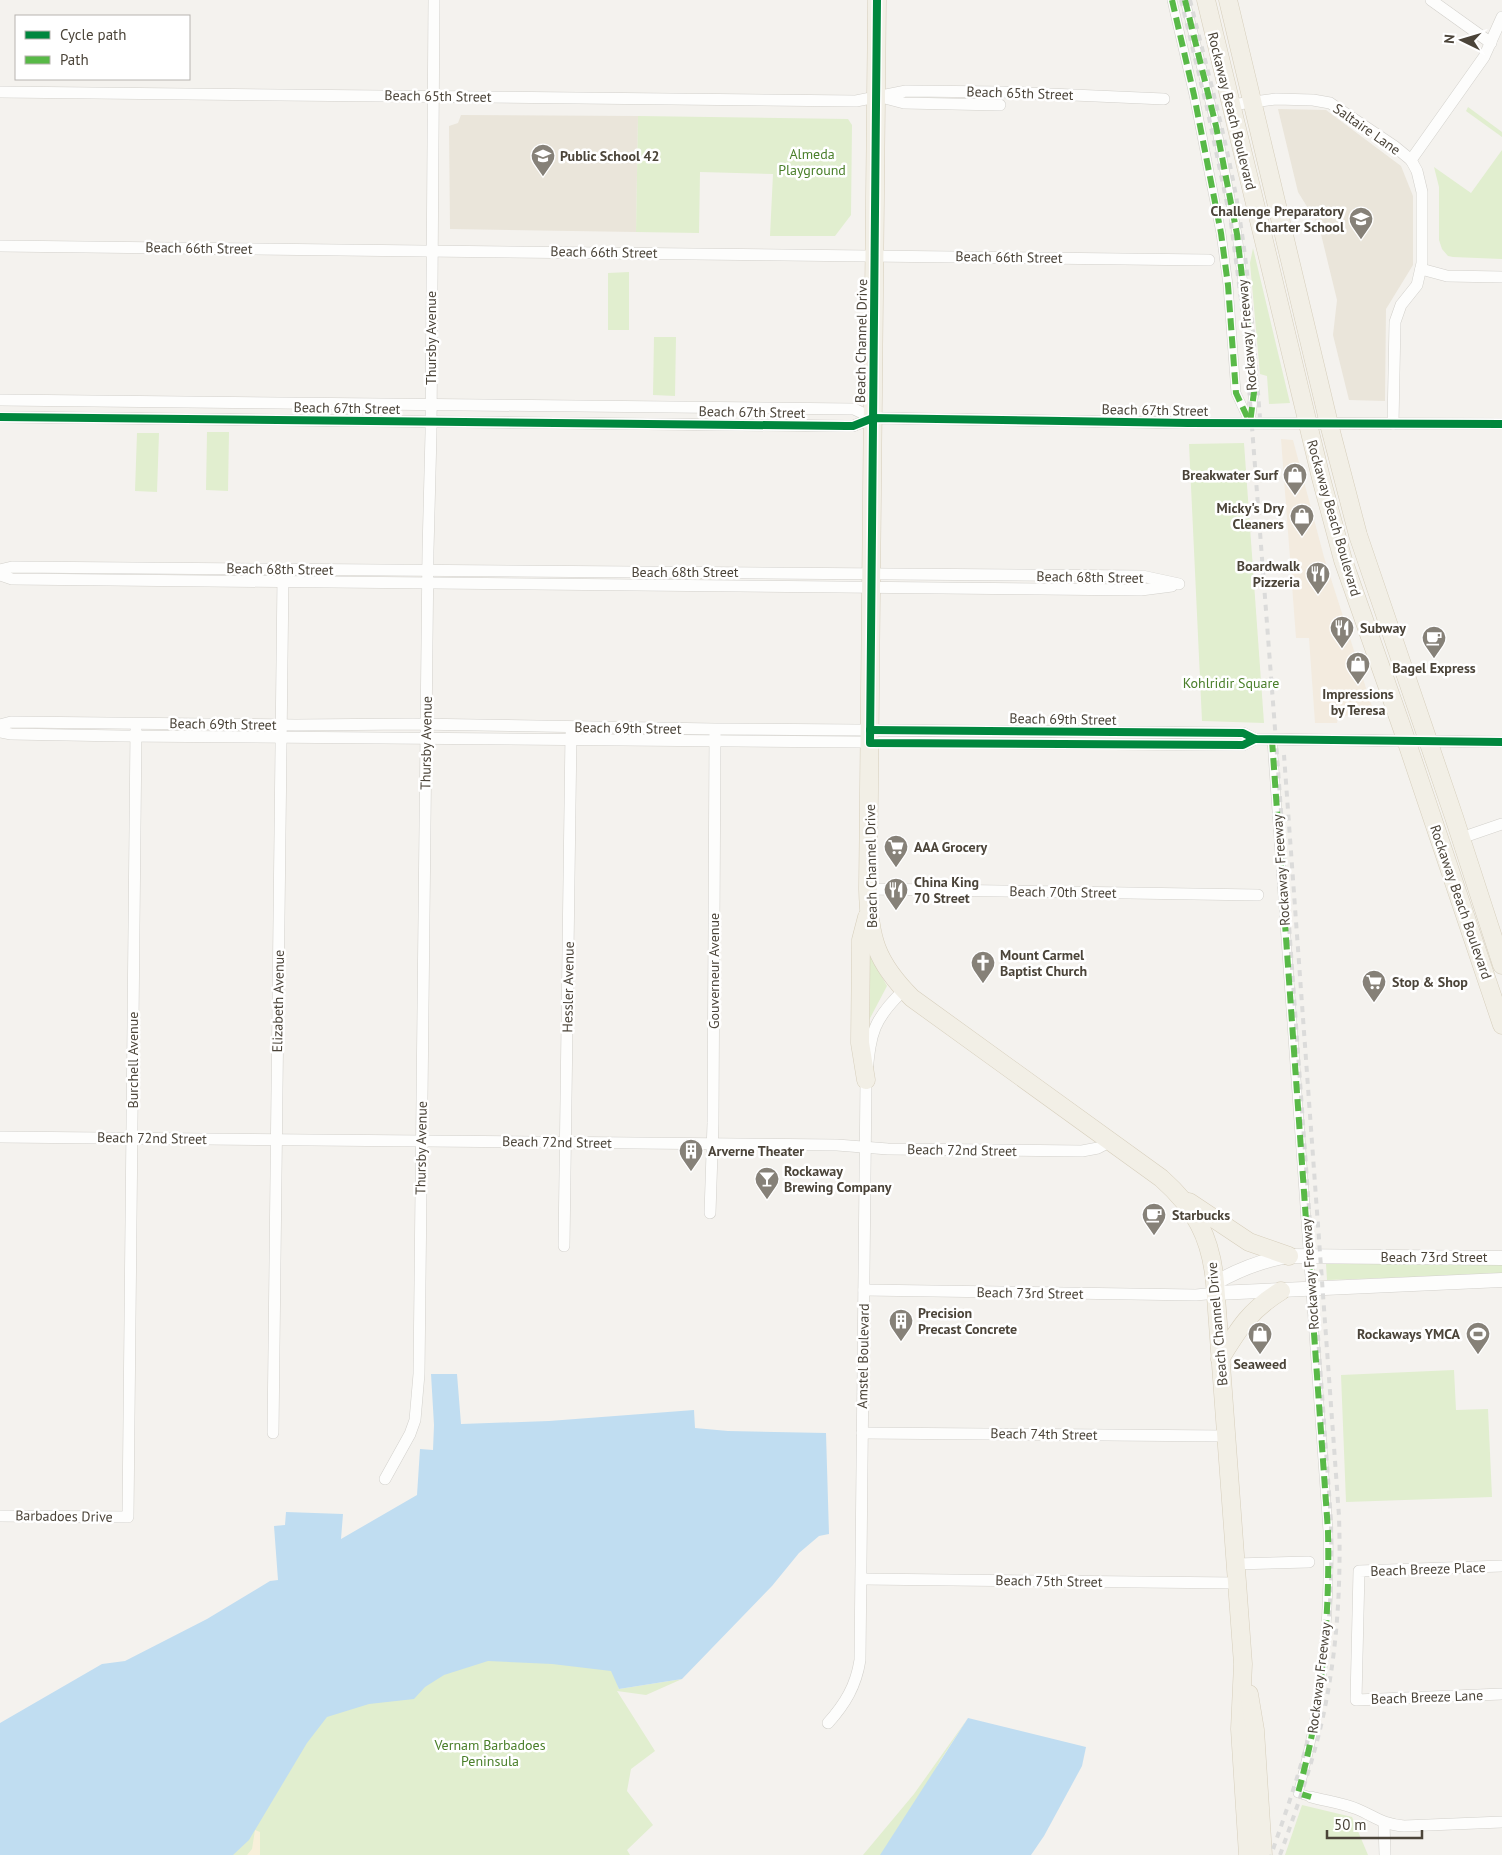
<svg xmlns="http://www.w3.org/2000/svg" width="1502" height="1855" font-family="'PT Sans',sans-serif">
  <rect width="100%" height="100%" fill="#f4f2ee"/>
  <path fill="#f3ebdf" d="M1281,439l12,1 31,117 50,156 -7,2 -29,1 -1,7h-22l-6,-85h-13z"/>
  <g fill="#eae5da">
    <path d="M1278,109l48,1 75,56 12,30v69l-27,44 -1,92 -36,-1 -16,-65 4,-35 -18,-74 -21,-34z"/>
    <path d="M461,115l177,1 -2,116 -186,-3 -1,-103 9,-3z"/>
  </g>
  <g fill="#e1eecf">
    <path d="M1468,107l34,25v5l-36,-26z"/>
    <path d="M638,116l210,3 4,6 -1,90 -16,21h-65l3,-62 -73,-2 -1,61 -63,-1z"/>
    <path d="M1502,150v109l-49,-2 -5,-1 -6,-7 -3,-9v-53l-5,-20 37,26z"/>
    <path d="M1253,248l37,155 -21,1 -2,-28 -7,-2 -10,-111z"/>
    <path d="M629,272v58h-21v-57z"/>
    <path d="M654,337h22l-1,59 -22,-1z"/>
    <path d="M207,432h22l-1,59 -22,-1z"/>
    <path d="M137,433h22l-2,59 -22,-1z"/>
    <path d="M1244,443l20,280 -62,-2 -13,-277z"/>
    <path d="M866,949l21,37 -19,36z"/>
    <path d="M1326,1264h176v10l-175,6z"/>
    <path d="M1454,1370l2,40 32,-1 4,88 -146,5 -5,-127z"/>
    <path d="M453,1657l158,8 8,24 63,-10 -36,16 -29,-4 38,60 -24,18 -4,22 26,34 -26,25 3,5h-408l69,-122z"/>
    <path d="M968,1718l-28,43 -50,94h-27l51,-61z"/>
    <path d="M1302,1805l50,12 16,38h-83z"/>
  </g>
  <path fill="#f7f0da" d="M255,1830l5,2v23h-13l5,-6z"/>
  <g fill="#c0ddf1">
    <path d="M431,1374h26l4,50 88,-3 145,-11 1,18 33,3 98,2 3,101 -10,2 -20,17 -27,33 -90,93 -63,10 -8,-18 -59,-7 -64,-3 -44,14 -19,12 -11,12 -45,5 -42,13 -20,26 -58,97 -16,15h-233v-132l102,-59 23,-3 82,-42 63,-38 8,-1 -4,-54 11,-1 1,-13 57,2 -2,25 76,-44 3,-46 13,1 1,-25z"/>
    <path d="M968,1718l118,29 -4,19 -38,70 -13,19h-151z"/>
  </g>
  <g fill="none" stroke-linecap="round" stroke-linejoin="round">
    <defs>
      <g id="pedestrian">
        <path d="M1172,0l22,95 27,138 7,52 8,108 14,30"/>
        <path d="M1185,0l31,126 21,108 10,84 7,74 -4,31"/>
        <path d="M1272,740l56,791c2,88 -6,177 -30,262l13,4"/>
      </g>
      <g id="minor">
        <path d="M1431,0l60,43"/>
        <path d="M0,92l856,9 50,-10 96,1 162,7"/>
        <path d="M881,97l23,6 96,2"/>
        <path d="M1231,105l45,-6 37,1 17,3 64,43 17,14"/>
        <path d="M0,246l1209,14"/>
        <path d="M1421,269l26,7 55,1"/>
        <path d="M0,400l854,9 19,9"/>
        <path d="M0,417l846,9h7l20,-8 315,5 314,1"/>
        <path d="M1393,424l2,-102 6,-17 16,-20 5,-22v-71l-5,-21 -6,-11 73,-103 18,-40"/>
        <path d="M0,570l12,-3 1130,9 37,8"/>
        <path d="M0,575l12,4 1129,11 31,-4"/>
        <path d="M0,725l11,-3 285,3 117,-1 302,5 528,4 12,6 247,3"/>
        <path d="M0,732l11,2 111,2 1121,9 12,-6"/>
        <path d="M1461,838l41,-14"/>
        <path d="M868,889l390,6"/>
        <path d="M0,1137l837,8 51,4 194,2 16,-3 13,-7"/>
        <path d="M710,1213l3,-90 2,-390"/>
        <path d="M564,1246l7,-514"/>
        <path d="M864,1290l332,5 20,-2"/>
        <path d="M273,1433l10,-857"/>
        <path d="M862,1433l364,3"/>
        <path d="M385,1479l25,-45 5,-14 4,-46 9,-823 3,-118 3,-433"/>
        <path d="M0,1516l128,1 8,-787"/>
        <path d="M1235,1564l74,-2"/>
        <path d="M1502,1566l-143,5 -3,129 146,-6"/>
        <path d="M862,1579l375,4"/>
        <path d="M828,1723c17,-19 28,-37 32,-63l6,-580c5,-44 4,-58 38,-90"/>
        <path d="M1311,1797c15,4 31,6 46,12 19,8 24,15 47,17l98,-4"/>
        <path d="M1384,1823l1,32"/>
      </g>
      <g id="tertiary">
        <path d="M1215,1283c23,-13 48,-23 74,-27l213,2"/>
        <path d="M1216,1293l286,-13"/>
      </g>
      <g id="primary">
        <path d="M877,0l-9,889c1,49 8,73 44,109l249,180c34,30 50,59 54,105l28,381 -3,65 8,126"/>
        <path d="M1206,0l115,478 22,82 58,165 101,300"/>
        <path d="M1228,0l101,424 29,111 96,282 48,148"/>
        <path d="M866,1080l-6,-37 1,-103 6,-23"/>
        <path d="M1189,1202l60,40 40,14"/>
        <path d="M1220,1359c19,-31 30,-49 61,-68"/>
        <path d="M1249,1694l6,36 8,125"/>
      </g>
    </defs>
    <use href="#pedestrian" stroke="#d2d0cb" stroke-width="10"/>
    <use href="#minor" stroke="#d2d0cb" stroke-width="12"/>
    <use href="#tertiary" stroke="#d2d0cb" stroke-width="15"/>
    <use href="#primary" stroke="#d6cebb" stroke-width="19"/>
    <use href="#pedestrian" stroke="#fdfdfc" stroke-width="9"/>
    <use href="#minor" stroke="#fdfdfc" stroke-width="11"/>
    <use href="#tertiary" stroke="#fdfdfc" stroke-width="14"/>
    <use href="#primary" stroke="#f2efe6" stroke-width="18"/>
    <g stroke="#dbdbda" stroke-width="4" stroke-dasharray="6 6" stroke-linecap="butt">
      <path d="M1181,0l26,108 24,115 13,99 33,433 54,766c1,53 0,106 -10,159 -10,60 -30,118 -50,175"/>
      <path d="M1190,0c16,65 34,130 46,196 13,73 18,148 24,222"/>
      <path d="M1280,1855c18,-50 36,-101 46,-153 12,-62 15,-123 13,-186l-55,-761"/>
    </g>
    <g stroke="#58b947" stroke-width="6" stroke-dasharray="12 6" stroke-linecap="butt">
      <path d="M1172,0l22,95 27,138 7,52 8,108 14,30"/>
      <path d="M1185,0l31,126 21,108 10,84 7,74 -4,31"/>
      <path d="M1272,740l56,791c2,88 -6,177 -30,262l13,4"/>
    </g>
    <defs>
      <g id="cycleway">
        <path d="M877,0l-7,743 373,2 12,-6"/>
        <path d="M0,417l846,9h7l20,-8 315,5 314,1"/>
        <path d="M870,730l373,3 12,6 247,3"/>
      </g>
    </defs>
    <use href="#cycleway" stroke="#fff" stroke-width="11"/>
    <use href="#cycleway" stroke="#00873e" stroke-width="8"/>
  </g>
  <defs>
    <symbol id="school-pin" viewBox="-11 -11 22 30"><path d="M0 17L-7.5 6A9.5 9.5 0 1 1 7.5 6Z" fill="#868178" stroke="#fff"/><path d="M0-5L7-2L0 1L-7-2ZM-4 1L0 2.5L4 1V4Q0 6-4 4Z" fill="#fff"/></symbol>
    <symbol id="shop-pin" viewBox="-11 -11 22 30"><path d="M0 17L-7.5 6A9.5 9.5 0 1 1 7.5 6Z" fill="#868178" stroke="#fff"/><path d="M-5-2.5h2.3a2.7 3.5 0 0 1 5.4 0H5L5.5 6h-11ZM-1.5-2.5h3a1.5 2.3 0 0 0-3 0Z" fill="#fff"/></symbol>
    <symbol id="restaurant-pin" viewBox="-11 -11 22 30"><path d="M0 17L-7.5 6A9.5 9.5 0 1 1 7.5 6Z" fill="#868178" stroke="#fff"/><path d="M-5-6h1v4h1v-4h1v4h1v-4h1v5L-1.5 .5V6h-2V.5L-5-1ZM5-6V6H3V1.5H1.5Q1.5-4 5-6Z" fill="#fff"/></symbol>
    <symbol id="cafe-pin" viewBox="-11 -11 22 30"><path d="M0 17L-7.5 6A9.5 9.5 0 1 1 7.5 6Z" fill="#868178" stroke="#fff"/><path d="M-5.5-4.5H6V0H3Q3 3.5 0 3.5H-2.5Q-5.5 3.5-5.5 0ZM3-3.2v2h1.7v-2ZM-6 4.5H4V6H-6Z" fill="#fff"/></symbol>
    <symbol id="supermarket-pin" viewBox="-11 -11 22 30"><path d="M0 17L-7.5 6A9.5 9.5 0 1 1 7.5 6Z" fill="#868178" stroke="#fff"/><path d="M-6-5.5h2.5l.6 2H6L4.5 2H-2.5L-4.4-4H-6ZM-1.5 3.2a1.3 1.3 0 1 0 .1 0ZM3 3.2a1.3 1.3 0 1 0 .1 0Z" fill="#fff"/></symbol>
    <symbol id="church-pin" viewBox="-11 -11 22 30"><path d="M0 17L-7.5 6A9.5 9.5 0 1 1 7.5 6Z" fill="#868178" stroke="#fff"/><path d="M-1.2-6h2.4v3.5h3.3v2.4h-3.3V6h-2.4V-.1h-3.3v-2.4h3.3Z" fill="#fff"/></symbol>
    <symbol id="building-pin" viewBox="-11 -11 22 30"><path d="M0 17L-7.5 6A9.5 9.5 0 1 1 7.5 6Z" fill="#868178" stroke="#fff"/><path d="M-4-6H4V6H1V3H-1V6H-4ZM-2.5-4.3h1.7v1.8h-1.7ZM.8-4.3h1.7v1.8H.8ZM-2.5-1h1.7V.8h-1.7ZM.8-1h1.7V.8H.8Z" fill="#fff"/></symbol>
    <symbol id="bar-pin" viewBox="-11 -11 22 30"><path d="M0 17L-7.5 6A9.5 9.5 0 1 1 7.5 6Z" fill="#868178" stroke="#fff"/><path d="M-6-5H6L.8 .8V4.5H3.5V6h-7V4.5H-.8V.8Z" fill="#fff"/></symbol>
    <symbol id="stadium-pin" viewBox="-11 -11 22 30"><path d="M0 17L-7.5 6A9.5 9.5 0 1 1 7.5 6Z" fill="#868178" stroke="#fff"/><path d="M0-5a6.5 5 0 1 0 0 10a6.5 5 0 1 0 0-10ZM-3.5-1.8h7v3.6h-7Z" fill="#fff"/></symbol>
  </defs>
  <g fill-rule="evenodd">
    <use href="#school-pin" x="529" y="142" width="28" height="38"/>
    <use href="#school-pin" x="1347" y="205" width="28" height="38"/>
    <use href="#shop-pin" x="1281" y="461" width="28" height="38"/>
    <use href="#shop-pin" x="1288" y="502" width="28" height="38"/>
    <use href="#restaurant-pin" x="1304" y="560" width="28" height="38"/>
    <use href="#restaurant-pin" x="1328" y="614" width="28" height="38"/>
    <use href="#cafe-pin" x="1420" y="624" width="28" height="38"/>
    <use href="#shop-pin" x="1344" y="650" width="28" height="38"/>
    <use href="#supermarket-pin" x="882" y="833" width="28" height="38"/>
    <use href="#restaurant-pin" x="882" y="876" width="28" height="38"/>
    <use href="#church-pin" x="969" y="949" width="28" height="38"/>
    <use href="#supermarket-pin" x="1360" y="968" width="28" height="38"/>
    <use href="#building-pin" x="677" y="1137" width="28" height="38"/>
    <use href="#bar-pin" x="753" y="1165" width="28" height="38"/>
    <use href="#cafe-pin" x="1140" y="1201" width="28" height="38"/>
    <use href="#building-pin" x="887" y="1307" width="28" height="38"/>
    <use href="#shop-pin" x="1246" y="1320" width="28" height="38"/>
    <use href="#stadium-pin" x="1464" y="1320" width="28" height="38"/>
  </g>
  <g text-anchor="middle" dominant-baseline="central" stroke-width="5" stroke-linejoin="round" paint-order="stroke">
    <g font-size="14" fill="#4b4439" stroke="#fff">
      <text transform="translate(1020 93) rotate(2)">Beach 65th Street</text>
      <text transform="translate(438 96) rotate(1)">Beach 65th Street</text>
      <text transform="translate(1232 111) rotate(76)">Rockaway Beach Boulevard</text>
      <text transform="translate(1367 129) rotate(35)">Saltaire Lane</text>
      <text transform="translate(199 248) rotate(1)">Beach 66th Street</text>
      <text transform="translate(604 252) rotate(1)">Beach 66th Street</text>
      <text transform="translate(1009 257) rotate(1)">Beach 66th Street</text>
      <text transform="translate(1247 335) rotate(-95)">Rockaway Freeway</text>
      <text transform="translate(431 338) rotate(-90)">Thursby Avenue</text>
      <text transform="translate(861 341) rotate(-89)">Beach Channel Drive</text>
      <text transform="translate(347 408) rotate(1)">Beach 67th Street</text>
      <text transform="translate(1155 410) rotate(1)">Beach 67th Street</text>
      <text transform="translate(752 412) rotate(1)">Beach 67th Street</text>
      <text transform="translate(1334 518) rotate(74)">Rockaway Beach Boulevard</text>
      <text transform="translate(280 569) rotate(1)">Beach 68th Street</text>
      <text x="685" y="572">Beach 68th Street</text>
      <text transform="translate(1090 577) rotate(1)">Beach 68th Street</text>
      <text transform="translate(1063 719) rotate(1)">Beach 69th Street</text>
      <text transform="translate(223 724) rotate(1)">Beach 69th Street</text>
      <text transform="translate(628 728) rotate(1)">Beach 69th Street</text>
      <text transform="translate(426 743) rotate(-89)">Thursby Avenue</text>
      <text transform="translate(871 866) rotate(-91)">Beach Channel Drive</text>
      <text transform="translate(1281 870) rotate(-94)">Rockaway Freeway</text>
      <text transform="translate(1063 892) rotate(1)">Beach 70th Street</text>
      <text transform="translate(1461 902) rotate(71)">Rockaway Beach Boulevard</text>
      <text transform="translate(714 971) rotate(-90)">Gouverneur Avenue</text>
      <text transform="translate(568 987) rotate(-89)">Hessler Avenue</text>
      <text transform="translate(278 1001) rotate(-89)">Elizabeth Avenue</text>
      <text transform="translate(133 1060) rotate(-90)">Burchell Avenue</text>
      <text transform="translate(152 1138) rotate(1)">Beach 72nd Street</text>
      <text transform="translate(557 1142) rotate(1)">Beach 72nd Street</text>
      <text transform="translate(421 1148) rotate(-89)">Thursby Avenue</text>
      <text transform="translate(962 1150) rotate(1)">Beach 72nd Street</text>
      <text x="1434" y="1257">Beach 73rd Street</text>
      <text transform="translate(1310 1274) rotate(-94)">Rockaway Freeway</text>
      <text transform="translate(1030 1293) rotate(1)">Beach 73rd Street</text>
      <text transform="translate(1217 1324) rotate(-95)">Beach Channel Drive</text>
      <text transform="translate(863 1356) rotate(-89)">Amstel Boulevard</text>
      <text transform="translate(1044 1434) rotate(1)">Beach 74th Street</text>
      <text transform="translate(64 1516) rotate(1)">Barbadoes Drive</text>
      <text transform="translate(1428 1569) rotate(-2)">Beach Breeze Place</text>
      <text transform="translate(1049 1581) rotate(1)">Beach 75th Street</text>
      <text transform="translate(1319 1678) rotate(-83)">Rockaway Freeway</text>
      <text transform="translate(1427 1697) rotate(-2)">Beach Breeze Lane</text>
    </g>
    <g font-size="14" fill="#4a7f2a" stroke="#fff">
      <text x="812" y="154">Almeda<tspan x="812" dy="16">Playground</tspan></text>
      <text x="1231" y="683">Kohlridir Square</text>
      <text x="490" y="1745">Vernam Barbadoes<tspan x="490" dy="16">Peninsula</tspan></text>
    </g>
    <g font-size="14" font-weight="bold" fill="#4b4439" stroke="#fff" text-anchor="start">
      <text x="560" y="156">Public School 42</text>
      <text x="1344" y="211" text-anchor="end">Challenge Preparatory<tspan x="1344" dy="16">Charter School</tspan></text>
      <text x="1278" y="475" text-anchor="end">Breakwater Surf</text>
      <text x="1284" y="508" text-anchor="end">Micky's Dry<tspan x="1284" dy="16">Cleaners</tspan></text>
      <text x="1300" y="566" text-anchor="end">Boardwalk<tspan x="1300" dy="16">Pizzeria</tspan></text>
      <text x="1360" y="628">Subway</text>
      <text x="1434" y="668" text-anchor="middle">Bagel Express</text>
      <text x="1358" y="694" text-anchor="middle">Impressions<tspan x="1358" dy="16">by Teresa</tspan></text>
      <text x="914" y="847">AAA Grocery</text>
      <text x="914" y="882">China King<tspan x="914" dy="16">70 Street</tspan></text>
      <text x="1000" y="955">Mount Carmel<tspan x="1000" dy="16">Baptist Church</tspan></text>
      <text x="1392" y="982">Stop &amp; Shop</text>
      <text x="708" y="1151">Arverne Theater</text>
      <text x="784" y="1171">Rockaway<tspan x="784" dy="16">Brewing Company</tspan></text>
      <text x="1172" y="1215">Starbucks</text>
      <text x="918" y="1313">Precision<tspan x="918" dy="16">Precast Concrete</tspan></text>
      <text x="1460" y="1334" text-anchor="end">Rockaways YMCA</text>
      <text x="1260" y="1364" text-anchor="middle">Seaweed</text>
    </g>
  </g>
  <rect x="15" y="15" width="175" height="65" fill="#ffffff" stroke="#b7b4b0"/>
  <rect x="25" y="31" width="25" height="8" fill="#00873e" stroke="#b7b4b0"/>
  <text x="60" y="40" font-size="15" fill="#4b4439">Cycle path</text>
  <rect x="25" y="56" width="25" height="8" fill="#58b947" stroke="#b7b4b0"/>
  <text x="60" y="65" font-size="15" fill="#4b4439">Path</text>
  <g transform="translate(1462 40) rotate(275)" stroke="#ffffff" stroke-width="4" paint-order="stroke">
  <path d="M0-4L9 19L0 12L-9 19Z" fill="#4b4439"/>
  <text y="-8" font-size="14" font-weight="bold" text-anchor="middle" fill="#4b4439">N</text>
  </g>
  <path d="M1327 1830v8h95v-8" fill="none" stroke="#4b4439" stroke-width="2.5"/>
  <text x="1334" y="1830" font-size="15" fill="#4b4439" stroke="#ffffff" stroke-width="4" paint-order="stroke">50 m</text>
</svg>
